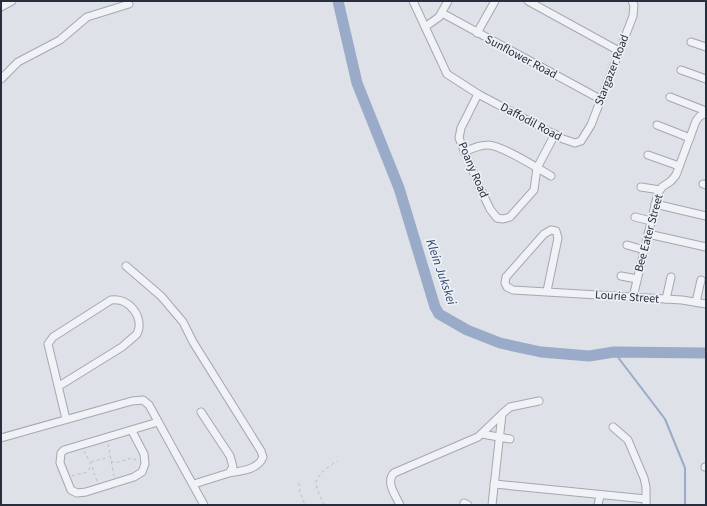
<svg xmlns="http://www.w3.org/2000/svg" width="707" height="506" font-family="'Source Sans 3',sans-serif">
  <rect width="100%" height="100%" fill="#dee1e7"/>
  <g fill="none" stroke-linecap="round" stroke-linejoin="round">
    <path stroke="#99abc8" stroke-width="2" d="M614,352l51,67 20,49v37"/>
    <path stroke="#99abc8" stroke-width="11" d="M338,1l19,82 42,105 36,119 4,7 28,16 33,13 41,9 48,4 25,-4 92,1"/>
    <defs>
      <g id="minor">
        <path d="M413,1l34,73 31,20 85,45 12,4 6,-2 10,-16 42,-109 1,-11 -2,-4"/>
        <path d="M528,1l91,50"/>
        <path d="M1,7l11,-6"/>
        <path d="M442,13l158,86"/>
        <path d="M425,27l14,-10 9,-16"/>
        <path d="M477,33l18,-32"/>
        <path d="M691,42l15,5"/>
        <path d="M681,70l25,9"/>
        <path d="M1,79l17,-17 42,-22 27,-23 42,-13"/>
        <path d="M478,94l-17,34 -2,10 21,50 10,21 7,9 6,1 7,-2 24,-27 3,-22 18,-34"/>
        <path d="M670,97l36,14"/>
        <path d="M657,125l33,13"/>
        <path d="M464,152c7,-3 15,-7 23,-7 13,-1 52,24 64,31"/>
        <path d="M648,155l31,11"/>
        <path d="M703,184l3,1"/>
        <path d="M641,187l19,3"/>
        <path d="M655,204l51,12"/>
        <path d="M635,217l16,4"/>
        <path d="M648,234l58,13"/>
        <path d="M627,245l17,5"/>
        <path d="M126,266l35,30 22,26 10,20 68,109 2,6c-5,13 -22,14 -34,16"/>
        <path d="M621,276l16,3"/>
        <path d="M547,291l11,-53 -2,-7 -5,-1 -7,4 -38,43 -1,6 2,4 6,3 169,10 24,4"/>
        <path d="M633,297l25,-104 4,-6 9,-6 5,-6 20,-54 4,-5 6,-3"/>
        <path d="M666,299l5,-22"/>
        <path d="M696,302l5,-22"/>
        <path d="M59,386l63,-39 15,-13c8,-16 -8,-37 -26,-34l-58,37 -5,7 18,75"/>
        <path d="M613,427l15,13 16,38 2,9v18"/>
        <path d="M132,431l12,23 1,10 -3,8 -8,5 -48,15 -9,1 -6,-3 -11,-27 1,-10 3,-3 94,-28"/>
        <path d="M482,434l28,5"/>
        <path d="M1,438l131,-37 11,-1 6,5 55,100"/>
        <path d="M705,467h1"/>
        <path d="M194,484l35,-11 4,-6 -3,-11 -29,-44"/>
        <path d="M494,484l152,15"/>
        <path d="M464,503l4,2"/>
        <path d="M400,505c-4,-9 -15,-23 -6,-32l84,-36 24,-23"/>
        <path d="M492,505l10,-91 8,-7 29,-6"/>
        <path d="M598,505l2,-10"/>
      </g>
    </defs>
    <use href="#minor" stroke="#a3a8b1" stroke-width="9"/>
    <g stroke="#bcbfc6" stroke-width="1" stroke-dasharray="3 3" stroke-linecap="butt">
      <path d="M108,444l6,32"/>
      <path d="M84,451l7,13 6,17"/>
      <path d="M111,461l4,2 17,-5 6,3"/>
      <path d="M91,462l18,-5"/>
      <path d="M72,476l15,-4 4,-6"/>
      <path d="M299,483l1,9 5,13"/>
      <path d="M324,505l-7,-16 -1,-8 7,-10 14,-10"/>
    </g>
    <use href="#minor" stroke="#f1f2f6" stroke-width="7"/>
  </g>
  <g text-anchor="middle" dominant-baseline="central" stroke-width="3.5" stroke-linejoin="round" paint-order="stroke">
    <g font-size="12" fill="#272e3e" stroke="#edf0f5">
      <text transform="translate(521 57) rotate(28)">Sunflower Road</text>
      <text transform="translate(612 70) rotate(-69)">Stargazer Road</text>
      <text transform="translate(531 122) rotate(28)">Daffodil Road</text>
      <text transform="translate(473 170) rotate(67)">Poany Road</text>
      <text transform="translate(649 233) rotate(-75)">Bee Eater Street</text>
      <text transform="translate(627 297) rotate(4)">Lourie Street</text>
    </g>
    <g font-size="13" font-style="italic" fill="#324971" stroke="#edf0f5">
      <text transform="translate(441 272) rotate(71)">Klein Jukskei</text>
    </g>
  </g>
  <rect width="707" height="506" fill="none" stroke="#272e3e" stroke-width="4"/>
</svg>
